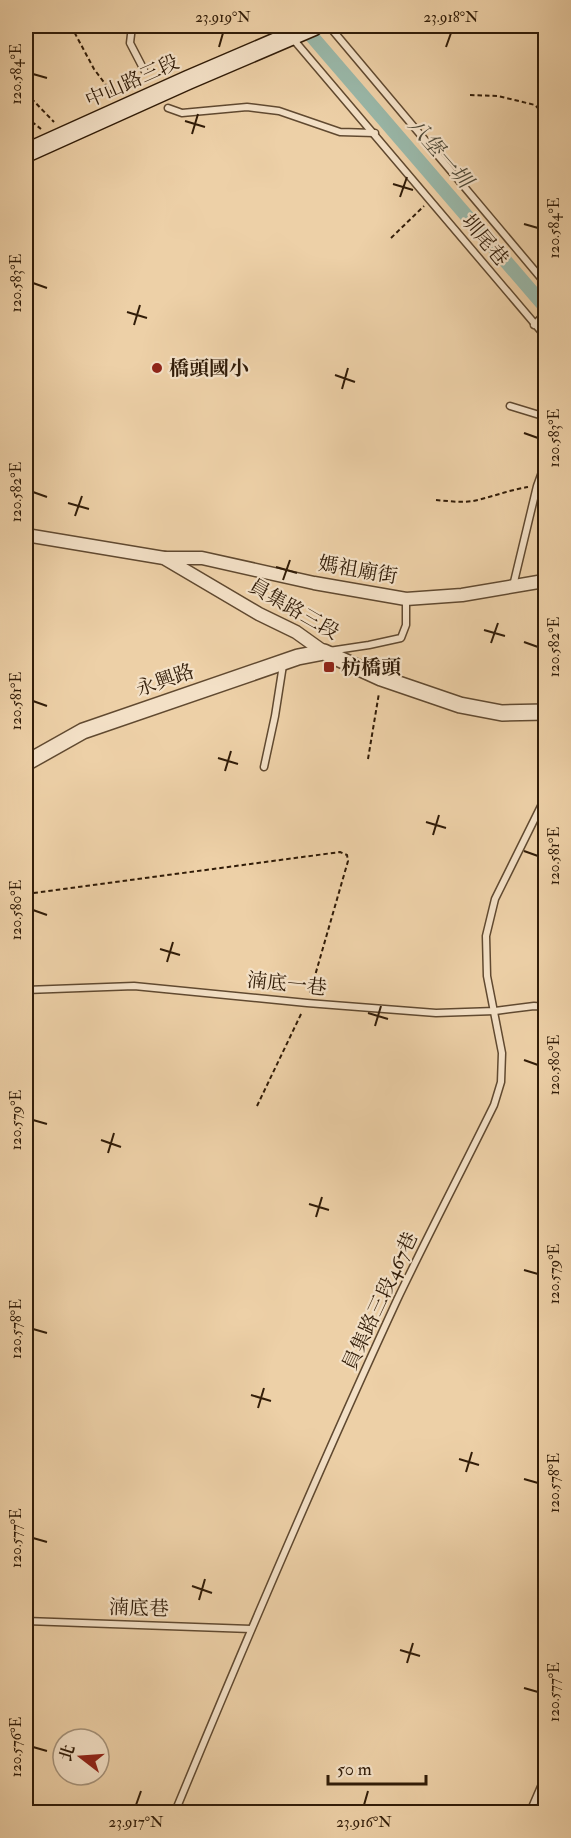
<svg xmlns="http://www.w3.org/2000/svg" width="571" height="1838" font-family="'IM FELL Double Pica','Noto Serif TC',serif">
  <rect width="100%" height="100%" fill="#edd0a7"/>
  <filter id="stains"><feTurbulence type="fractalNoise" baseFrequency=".00333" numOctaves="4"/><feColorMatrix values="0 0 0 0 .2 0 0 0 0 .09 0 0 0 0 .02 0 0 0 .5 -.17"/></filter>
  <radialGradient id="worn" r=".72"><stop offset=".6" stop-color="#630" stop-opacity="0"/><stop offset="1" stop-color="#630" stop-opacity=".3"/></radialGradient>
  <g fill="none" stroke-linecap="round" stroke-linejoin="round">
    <path stroke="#99b7a8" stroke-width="14" d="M303,26l243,282"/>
    <defs>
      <g id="service">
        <path d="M132,26l-2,17 14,27"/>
        <path d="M282,26l264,311"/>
        <path d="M329,26l217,258"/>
        <path d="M168,108l14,5 65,-6 32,4 61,21 35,1"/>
        <path d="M534,325l12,-12"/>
        <path d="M510,406l36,11"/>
        <path d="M513,586l24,-100 9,-25"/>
        <path d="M329,651l40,-6 32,-7 5,-13v-26"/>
        <path d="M264,767l11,-51 8,-51"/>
        <path d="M26,990l108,-4 173,17 129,10 59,-2 39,-5 12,1"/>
        <path d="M26,1621l225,8"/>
        <path d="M175,1812c71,-172 144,-343 222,-512 31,-65 65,-130 97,-195l7,-23 1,-29 -15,-77 -1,-40 9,-37 51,-103"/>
        <path d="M530,1812l16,-37"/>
      </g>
      <g id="minor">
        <path d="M26,535l138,23 95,56 37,18 28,20"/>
        <path d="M164,558h38l112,25 92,16 56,-4 76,-13 8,2"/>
      </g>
      <path id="tertiary" d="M26,763l57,-32 215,-74 26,-5 57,26 79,27 42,8 44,-1"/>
      <path id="secondary" d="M26,153l162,-73 126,-54"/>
    </defs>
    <use href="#service" stroke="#604930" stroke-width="9"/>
    <use href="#minor" stroke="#604930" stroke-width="15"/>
    <use href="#tertiary" stroke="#604930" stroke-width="18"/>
    <use href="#secondary" stroke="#311c08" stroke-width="21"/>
    <g stroke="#311c08" stroke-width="2" stroke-dasharray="4.5 3" stroke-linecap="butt">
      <path d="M71,26l23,43 21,28"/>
      <path d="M26,93l28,29"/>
      <path d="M470,95l28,1 37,9 11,12"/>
      <path d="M26,117l15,12"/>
      <path d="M391,238l33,-32"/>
      <path d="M436,500c12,1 25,3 37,1 19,-4 36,-11 55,-14"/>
      <path d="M368,759l11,-66"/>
      <path d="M26,894l314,-42 7,3 1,6 -38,132"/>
      <path d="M257,1106l45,-94"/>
    </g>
    <use href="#service" stroke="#f3e0c6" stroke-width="6"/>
    <use href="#minor" stroke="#f3e0c6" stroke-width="12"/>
    <use href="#tertiary" stroke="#f3e0c6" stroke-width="15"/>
    <use href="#secondary" stroke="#f3e0c6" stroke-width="18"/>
  </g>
  <path fill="none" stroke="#311c08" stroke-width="2" d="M219,47l4,-14M446,47l5,-14M33,74l14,4M185,121l20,6M192,134l6,-20M393,184l20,6M400,197l7,-20M524,224l14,4M33,283l14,5M127,312l20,6M134,325l6,-20M335,375l20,7M342,389l6,-21M524,433l14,5M33,492l14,5M68,503l21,6M75,516l7,-20M276,567l21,6M283,580l7,-20M484,630l21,6M524,642l14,5M491,643l7,-20M33,701l14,5M218,758l20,6M225,771l6,-20M426,822l20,6M433,835l6,-20M524,851l14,5M33,910l14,5M160,949l20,6M167,962l6,-20M368,1013l20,6M375,1026l6,-20M524,1060l14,5M33,1120l14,4M101,1140l20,7M108,1153l6,-20M309,1204l20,6M316,1217l6,-20M524,1270l14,4M33,1329l14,4M251,1395l20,6M258,1408l6,-20M459,1459l20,6M466,1472l6,-20M524,1479l14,4M33,1538l14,4M192,1586l20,7M199,1600l6,-21M400,1650l20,6M407,1663l6,-20M524,1688l14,4M33,1747l14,4M136,1805l5,-14M364,1805l4,-14"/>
  <g fill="#8f2418" stroke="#f3e0c6" stroke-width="2">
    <circle cx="157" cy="368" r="6"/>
    <rect x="323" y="661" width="12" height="12" rx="3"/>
  </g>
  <g text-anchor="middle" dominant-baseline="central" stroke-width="4.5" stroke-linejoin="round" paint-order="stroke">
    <g font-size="20" fill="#311c08" stroke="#f3e0c6">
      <text transform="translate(132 81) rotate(-24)">中山路三段</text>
      <text transform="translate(485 240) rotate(50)">圳尾巷</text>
      <text transform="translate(358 570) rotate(10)">媽祖廟街</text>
      <text transform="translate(294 609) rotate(30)">員集路三段</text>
      <text transform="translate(165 680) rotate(-19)">永興路</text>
      <text transform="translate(287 984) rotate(6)">湳底一巷</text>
      <text transform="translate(380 1301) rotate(-65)">員集路三段467巷</text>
      <text transform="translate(139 1608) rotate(2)">湳底巷</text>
    </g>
    <g font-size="20" font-weight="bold" fill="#311c08" stroke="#f3e0c6" text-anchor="start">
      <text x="169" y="368">橋頭國小</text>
      <text x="341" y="667">枋橋頭</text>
    </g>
    <g font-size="21" font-style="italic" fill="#504a38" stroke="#f3e0c6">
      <text transform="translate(440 153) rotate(49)">八堡一圳</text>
    </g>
  </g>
  <rect width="571" height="1838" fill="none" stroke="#edd0a7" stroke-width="66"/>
  <g transform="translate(81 1757) rotate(287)"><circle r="28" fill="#f3e0c6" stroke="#a5927a" stroke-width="1.5"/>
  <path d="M0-4.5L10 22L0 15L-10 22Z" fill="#8f2418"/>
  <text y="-9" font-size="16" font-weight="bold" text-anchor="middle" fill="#311c08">北</text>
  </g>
  <path d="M328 1775v9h98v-9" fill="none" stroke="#311c08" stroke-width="3"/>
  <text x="337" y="1775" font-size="18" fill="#311c08" stroke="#f3e0c6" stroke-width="4.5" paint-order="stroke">50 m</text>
  <rect x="33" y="33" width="505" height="1772" fill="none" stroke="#311c08" stroke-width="2"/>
  <g font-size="15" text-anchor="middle" fill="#311c08">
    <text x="223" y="22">23.919°N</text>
    <text x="451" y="22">23.918°N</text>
    <text transform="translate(16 74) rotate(-90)" y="5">120.584°E</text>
    <text transform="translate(554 228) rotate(-90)" y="5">120.584°E</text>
    <text transform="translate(16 283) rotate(-90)" y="5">120.583°E</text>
    <text transform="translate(554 438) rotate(-90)" y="5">120.583°E</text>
    <text transform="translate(16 492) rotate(-90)" y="5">120.582°E</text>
    <text transform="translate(554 647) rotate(-90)" y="5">120.582°E</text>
    <text transform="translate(16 701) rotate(-90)" y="5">120.581°E</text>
    <text transform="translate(554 856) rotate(-90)" y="5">120.581°E</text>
    <text transform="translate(16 910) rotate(-90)" y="5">120.580°E</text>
    <text transform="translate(554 1065) rotate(-90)" y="5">120.580°E</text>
    <text transform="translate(16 1120) rotate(-90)" y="5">120.579°E</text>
    <text transform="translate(554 1274) rotate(-90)" y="5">120.579°E</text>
    <text transform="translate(16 1329) rotate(-90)" y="5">120.578°E</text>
    <text transform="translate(554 1483) rotate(-90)" y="5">120.578°E</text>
    <text transform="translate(16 1538) rotate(-90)" y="5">120.577°E</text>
    <text transform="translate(554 1692) rotate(-90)" y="5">120.577°E</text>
    <text transform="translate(16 1747) rotate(-90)" y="5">120.576°E</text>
    <text x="136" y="1827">23.917°N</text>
    <text x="364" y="1827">23.916°N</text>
  </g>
  <rect width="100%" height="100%" filter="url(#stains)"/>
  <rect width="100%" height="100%" fill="url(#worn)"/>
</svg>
